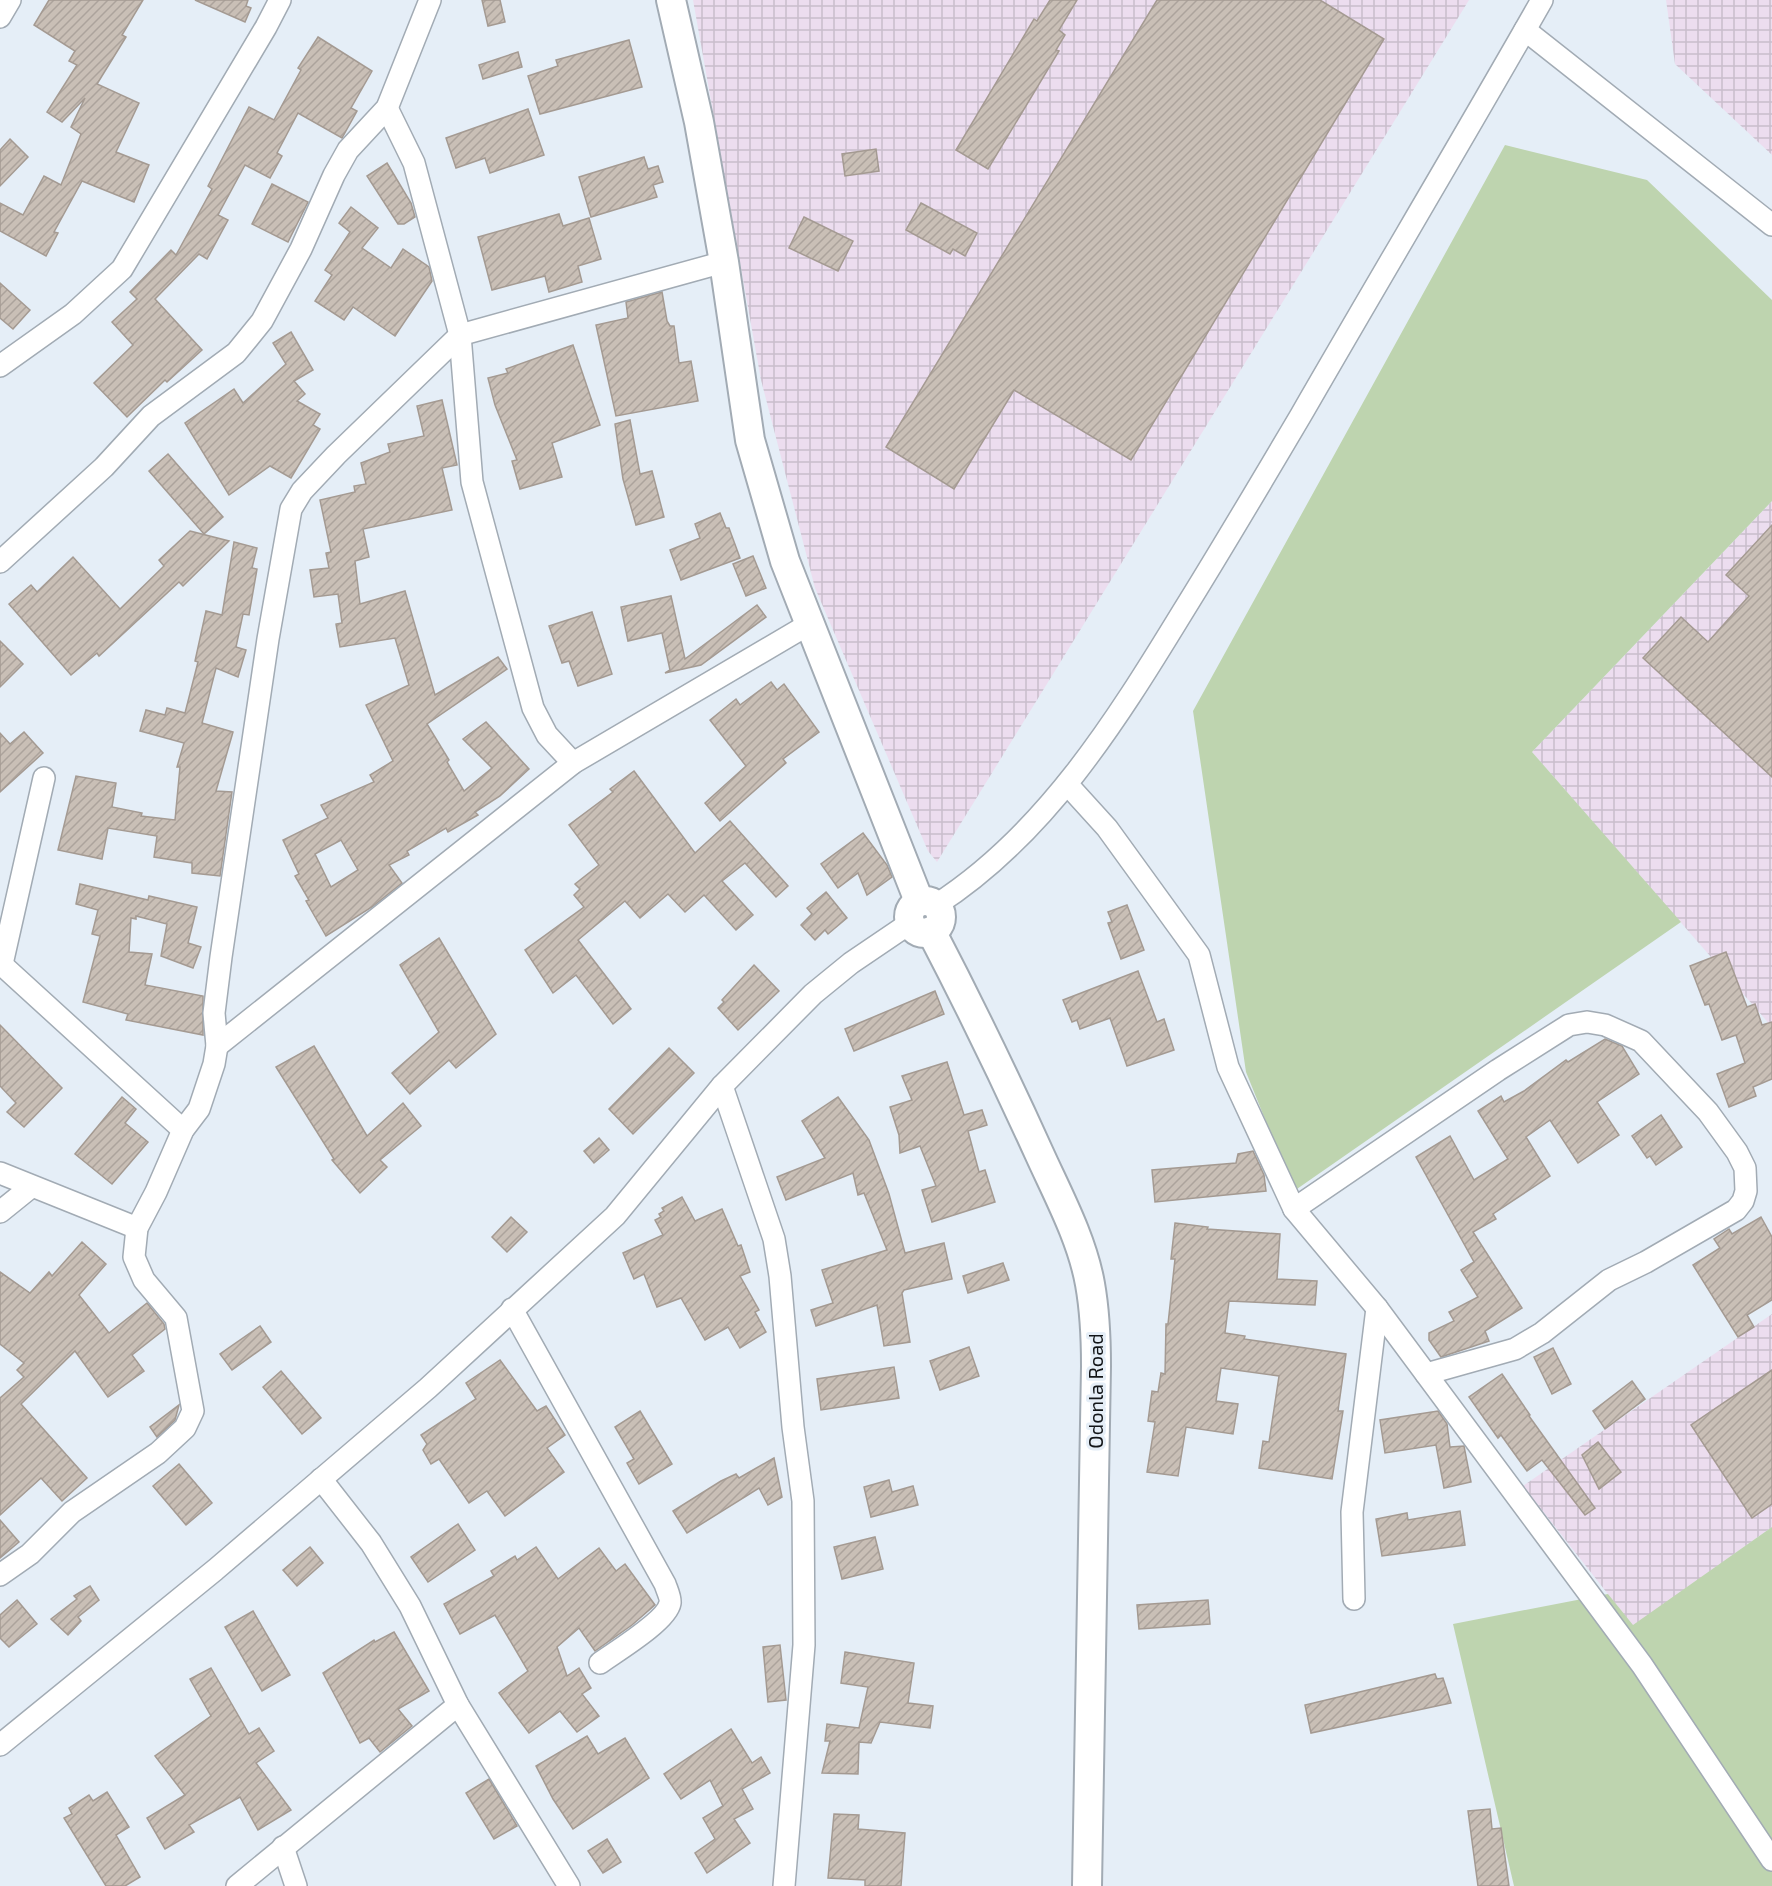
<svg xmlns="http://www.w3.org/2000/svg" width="1772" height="1886" font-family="'Exo 2',sans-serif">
  <defs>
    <pattern id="industrial-grid" width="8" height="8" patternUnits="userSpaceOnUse" patternTransform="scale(1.5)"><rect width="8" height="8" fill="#ecddef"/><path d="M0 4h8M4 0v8" fill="none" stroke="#c9bdcc"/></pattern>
    <pattern id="building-hatch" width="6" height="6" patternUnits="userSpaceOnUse" patternTransform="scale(1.5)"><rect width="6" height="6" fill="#c9bfb6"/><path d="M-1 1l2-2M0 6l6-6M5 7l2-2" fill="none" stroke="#aca39c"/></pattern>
  </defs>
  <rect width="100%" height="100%" fill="#e5eef7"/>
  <g fill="url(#industrial-grid)">
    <path d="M693,0h776l-532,862 -9,-11 -113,-263 -54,-208z"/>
    <path d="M1666,0h106v155l-97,-91z"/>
    <path d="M1772,501v526l-240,-275z"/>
    <path d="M1772,1314v213l-139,99 -110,-140z"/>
  </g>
  <g fill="#bed4af">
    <path d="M1505,145l142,35 125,120v201l-240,251 149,170 -387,269 -48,-119 -53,-361z"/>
    <path d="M1772,1527v359h-258l-61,-262 155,-30 25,31z"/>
  </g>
  <g fill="url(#building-hatch)" stroke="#a49a92" stroke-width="1.5" fill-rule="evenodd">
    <path d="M49,0h94l-21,35 4,2 -29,47 42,19 -23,49 33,13 -15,37 -52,-21 -28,51 4,1 -12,23 -46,-25v-28l23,12 21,-39 17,9 20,-51 -10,-7 14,-29 -23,24 -15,-10 30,-47 -8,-4 6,-10 -41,-26z"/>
    <path d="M195,0h53l-2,6 5,2 -6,14z"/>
    <path d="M482,0h18l5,22 -17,4z"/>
    <path d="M1050,0h27l-18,30 6,5 -9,15 3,1 -71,118 -32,-19 78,-131 3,2z"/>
    <path d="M1157,0h163l64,39 -253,421 -117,-70 -60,99 -68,-42z"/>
    <path d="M318,37l54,34 -21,37 6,3 -15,27 -44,-25 -21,40 5,3 -12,22 -25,-13 -27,50 10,5 -21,39 -8,-5 -44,45 47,51 -35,32 -2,-2 -38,37 -33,-34 39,-38 -21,-23 25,-23 -7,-7 41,-42 5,5 36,-66 -4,-3 41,-79 25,13 27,-50 -3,-2z"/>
    <path d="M629,40l13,47 -102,27 -12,-38 30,-10 -2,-6z"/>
    <path d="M518,52l4,15 -39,12 -4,-14z"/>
    <path d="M528,109l16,46 -54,18 -5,-15 -29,10 -10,-30z"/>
    <path d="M10,139l18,18 -28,29v-36z"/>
    <path d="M876,149l3,22 -34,5 -3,-22z"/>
    <path d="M644,157l4,12 10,-3 5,16 -10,3 4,12 -66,20 -12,-40z"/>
    <path d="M387,163l24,40 4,14 -11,7h-6l-31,-48z"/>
    <path d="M272,184l36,18 -20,40 -36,-18z"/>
    <path d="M921,203l56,30 -12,23 -12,-7 -3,5 -44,-24z"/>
    <path d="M351,207l27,21 -16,20 29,20 12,-19 26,18 3,14 -37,55 -42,-29 -9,13 -29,-19 17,-26 -7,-5 25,-38 -11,-9z"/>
    <path d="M559,214l4,12 26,-8 12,41 -23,7 4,16 -33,10 -4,-16 -53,14 -14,-53z"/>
    <path d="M804,217l49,24 -15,30 -49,-23z"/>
    <path d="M0,283l30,27 -17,19 -13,-11z"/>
    <path d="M662,292l5,29 3,5h4l5,37 12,-2 7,40 -82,15 -20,-91 32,-7 -2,-16z"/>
    <path d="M291,332l22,38 -19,11 11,13 -8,7 23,13 -7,11 7,4 -29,49 -21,-12 -41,29 -44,-72 49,-34 9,14 43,-39 -13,-21z"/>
    <path d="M573,345l27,80 -48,18 10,34 -42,12 -8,-28 5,-1 -22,-55 -7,-27 20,-5 -2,-4z"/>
    <path d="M442,400l15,65 -15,3 10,42 -89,19 6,28 -14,4 5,43 45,-13 30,104 63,-38 9,12 -80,55 22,36 -2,2 17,29 28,-23 -29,-29 23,-17 43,47 -29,27 -25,16 3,3 -30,17 -2,-4 -39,23 2,4 -20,10 13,18 -30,24 -46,29 -20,-35 3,-1 -14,-24 4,-2 -16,-34 45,-22 -7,-13 53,-23 -4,-7 23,-14 -27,-56 43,-20 -14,-47 -55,9 -4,-23 6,-1 -4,-29 -24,3 -4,-27 19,-2 -3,-15 5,-1 -11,-52 35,-8 -1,-6 12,-2 -5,-21 29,-11 -2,-8 36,-8 -7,-30zM341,840l17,30 -27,17 -16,-33z"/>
    <path d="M630,420l10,54 12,-3 12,46 -28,8 -13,-46 -8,-55z"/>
    <path d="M168,454l55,63 -19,17 -55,-63z"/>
    <path d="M720,513l6,15h3l11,30 -59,22 -11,-30 30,-12 -5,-14z"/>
    <path d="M1772,525v252l-129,-119 38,-41 27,25 41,-46 -23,-21z"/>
    <path d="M190,531l39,10 -46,45 -4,-4 -80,74 -2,-3 -26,22 -62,-71 22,-19 6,7 36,-35 47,52 44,-43 -5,-6z"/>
    <path d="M234,542l23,6 -5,20 5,1 -8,46 -6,-1 -7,33 10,3 -8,27 -22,-9 -14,55 31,9 -17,59 16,1 -12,84 -28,-3v-10l-38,-6 3,-21 -49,-8 -6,31 -44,-9 18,-74 40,7 -4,24 30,6 -1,3 34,4 5,-53h-3l7,-24 -44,-12 6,-21 19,5 2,-7 18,5 13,-51 -3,-1 11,-50 16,4z"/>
    <path d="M753,556l13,32 -20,8 -13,-32z"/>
    <path d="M671,596l14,63 72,-54 9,12 -65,48 -36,8 5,-3 -8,-37 -34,8 -7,-34z"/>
    <path d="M592,612l20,62 -34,12 -9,-25 -7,2 -13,-37z"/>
    <path d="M0,641l23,23 -23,23z"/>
    <path d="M771,682l6,8 7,-6 35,48 -36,27 3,4 -66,58 -15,-18 41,-37 -36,-46 26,-21 4,6z"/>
    <path d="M24,732l19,21 -43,39v-59l10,11z"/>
    <path d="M634,771l61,82 35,-32 58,65 -12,11 -31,-34 -23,18 31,34 -17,15 -32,-35 -19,17 -17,-18 -28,24 -15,-17 -47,39 53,69 -18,15 -37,-49 -23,18 -28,-43 59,-43 -10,-12 6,-6 -5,-5 24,-19 -30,-40 44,-33 -3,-3z"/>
    <path d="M863,833l24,32 5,12 -25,18 -9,-22 -20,15 -17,-24z"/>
    <path d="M80,884l68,16 1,-4 48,11 -9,36 13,4 -8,21 -32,-12 6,-32 -31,-8v3l-5,-1 -2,34 23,2 -7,31 58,11v39l-77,-15 2,-6 -45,-12 17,-66 -8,-2 6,-24 -22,-6z"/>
    <path d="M826,892l21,26 -19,16 -3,-4 -10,10 -14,-15 11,-11 -5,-6z"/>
    <path d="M1127,905l17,45 -23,9 -13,-36 4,-1 -4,-10z"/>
    <path d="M439,938l57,96 -40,34 -7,-8 -39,34 -18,-21 47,-41 -39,-67z"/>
    <path d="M1726,952l21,55 8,-3 7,21 10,-3v57l-19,8 3,9 -27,11 -12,-33 28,-11 -9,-28 -14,5 -13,-36 -4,1 -15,-39z"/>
    <path d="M754,965l25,26 -41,39 -20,-22 6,-6 -2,-2z"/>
    <path d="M1138,971l19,51 7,-3 10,31 -47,16 -17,-48 -30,11 -3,-9 -5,2 -9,-22z"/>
    <path d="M935,991l9,23 -90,37 -9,-22z"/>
    <path d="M0,1025l62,63 -38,39 -17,-15 9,-9 -16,-17z"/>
    <path d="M1605,1039l17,7 17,28 -42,28 22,33 -41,28 -28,-43 -24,17 24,39 -57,38 3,5 -23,13 49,76 -37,23 4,10 -48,16 -12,-17v-7l25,-12 -5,-9 29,-15 -17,-27 13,-8 -58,-105 34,-21 24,44 34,-21 -30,-48 23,-15 3,6 20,-11 42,-31 2,2z"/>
    <path d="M314,1046l53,90 36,-33 18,23 -41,34 7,7 -27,26 -28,-33 2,-1 -58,-92z"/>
    <path d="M669,1048l25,25 -61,61 -24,-25z"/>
    <path d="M947,1062l17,53 18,-5 5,15 -19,6 11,41 6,-2 10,32 -63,20 -10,-32 14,-4 -16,-40 -20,7 -1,-18 -9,-28 22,-7 -10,-24z"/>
    <path d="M122,1097l14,12 -11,14 23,19 -36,42 -37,-30z"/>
    <path d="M838,1097l31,43 20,54 16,59 39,-10 8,36 -48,11 -2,3 8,49 -26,4 -7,-41 -61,21 -5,-16 22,-7 -11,-33 65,-20 -23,-57 -6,2 -5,-22 -67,27 -9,-23 48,-19 -23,-37z"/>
    <path d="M1661,1115l21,32 -26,18 -6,-9 -3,2 -15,-22z"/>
    <path d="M599,1138l10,12 -15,13 -10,-12z"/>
    <path d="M1253,1151l11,24 2,16 -111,11 -3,-32 84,-7 2,-9z"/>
    <path d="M682,1197l13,24 27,-12 16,37 3,-1 9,27 -10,4 19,34 -4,2 11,20 -26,16 -12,-21 -23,13 -24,-42 -24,9 -13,-33 -10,5 -11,-26 40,-18 -8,-15 6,-3 -2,-3 5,-3 -2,-3z"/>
    <path d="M511,1217l16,15 -20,20 -15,-15z"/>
    <path d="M1761,1217l11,20v63l-25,15 7,12 -16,10 -45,-72 27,-17 -6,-9 15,-10 3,5z"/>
    <path d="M1175,1223l33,4 -1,2 73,5 -3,45 40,2 -2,24 -86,-4 -4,32 20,3 -1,3 102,15 -8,57h5l-11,68 -73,-11 4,-27 6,1 10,-66 -58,-8 -5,33 22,3 -5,30 -47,-7 -8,49 -31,-4 8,-50 -7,-1 4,-30 6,1 3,-19 4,1 1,-50h2l7,-65h-4z"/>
    <path d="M82,1242l24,22 -27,31 30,38 38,-30 17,21 1,5 -33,26 12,16 -36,26 -33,-46 -54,53 66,74 -25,23 -21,-23 -41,37v-117l24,-21 -7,-7 7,-7 -24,-19v-72l30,21 19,-21 3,4z"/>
    <path d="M1003,1263l6,17 -41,13 -5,-17z"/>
    <path d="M260,1326l11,16 -39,28 -12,-16z"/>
    <path d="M969,1347l10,29 -39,14 -10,-29z"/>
    <path d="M1553,1348l18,36 -19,10 -18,-37z"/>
    <path d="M500,1360l37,51 9,-5 19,29 -18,13 17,24 -59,44 -18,-25 -18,12 -30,-44 -8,5 -8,-14 4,-6 -6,-9 55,-36 -10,-16z"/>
    <path d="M894,1367l5,31 -78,12 -4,-31z"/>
    <path d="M1772,1370v134l-20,14 -61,-93z"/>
    <path d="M281,1371l40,47 -19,16 -39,-47z"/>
    <path d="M1502,1374l28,41 -1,1 66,92 -10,7 -43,-55 -15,11 -26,-36 -3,3 -29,-41z"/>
    <path d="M1632,1381l13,18 -40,30 -12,-18z"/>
    <path d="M179,1405l-4,15 -18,17 -7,-10z"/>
    <path d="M640,1411l32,53 -33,20 -12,-21 7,-4 -19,-32z"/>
    <path d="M1438,1411l9,13 3,23 14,-1 7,36 -27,6 -8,-43 -51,8 -5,-33z"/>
    <path d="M1598,1442l23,30 -22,17 -17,-34z"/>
    <path d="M774,1458l8,39 -14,8 -9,-17 -72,45 -14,-22 48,-30 15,-7 3,4z"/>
    <path d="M179,1464l33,39 -26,22 -33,-39z"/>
    <path d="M889,1480l3,12 21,-6 5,19 -47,12 -7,-30z"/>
    <path d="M1460,1511l5,34 -83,11 -6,-37 31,-6 1,7z"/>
    <path d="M0,1520l19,22 -19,16z"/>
    <path d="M458,1524l17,26 -47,32 -17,-25z"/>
    <path d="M875,1537l8,32 -41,10 -8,-32z"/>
    <path d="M310,1547l13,16 -26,23 -14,-16z"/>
    <path d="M536,1547l22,32 41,-31 17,23 9,-7 30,41 -23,20 -37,26 -16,-23 -22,19 10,29 12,-8 12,20 -9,6 17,22 -22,16 -17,-21 -31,22 -30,-40 29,-22 -33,-56 -35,19 -16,-30 50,-28 -3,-5 24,-15 2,4z"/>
    <path d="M90,1586l9,14 -21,17 3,4 -13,14 -17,-16 26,-20 -3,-3z"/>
    <path d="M17,1600l20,24 -28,23 -9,-9v-23z"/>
    <path d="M1208,1600l2,24 -71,5 -2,-24z"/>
    <path d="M253,1611l37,64 -28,16 -37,-64z"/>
    <path d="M394,1632l35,59 -31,18 14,17 -32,26 -11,-14 -9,5 -37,-70 51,-33 1,2z"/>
    <path d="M780,1645l6,55 -18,2 -5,-55z"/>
    <path d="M845,1652l69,11 -6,40 25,3 -3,22 -50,-6 -9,21 -12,-1 -1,32 -36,-1 8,-32h-5l2,-17 32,4 9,-41 -27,-4z"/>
    <path d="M211,1668l38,66 10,-6 15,23 -18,12 35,47 -33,20 -18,-33 -51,28 5,7 -29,17 -18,-31 38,-23 -30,-39 56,-40 -21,-37z"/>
    <path d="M1435,1674l2,5 6,-1 8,25 -140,30 -6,-28z"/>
    <path d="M731,1729l21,34 9,-6 9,16 -28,16 11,20 -19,10 16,24 -43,30 -12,-20 20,-14 -12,-21 20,-12 -13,-26 -29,19 -17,-25z"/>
    <path d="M587,1736l11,18 27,-16 24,40 -76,51 -20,-30 -17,-33z"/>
    <path d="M489,1779l28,47 -23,13 -28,-46z"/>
    <path d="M107,1792l22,35 -13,8 24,42 -15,9h-19l-42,-68 8,-4 -3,-6 20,-13 4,6z"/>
    <path d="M1490,1809l2,20 9,-1 8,58h-31l-10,-75z"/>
    <path d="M834,1814l25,1 -1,14 47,4 -4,53h-36v-6l-37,-2z"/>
    <path d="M607,1839l14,23 -18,11 -15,-22z"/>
  </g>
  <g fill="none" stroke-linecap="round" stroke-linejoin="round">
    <defs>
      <g id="street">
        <path d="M0,17l10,-17"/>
        <path d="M1525,30l247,195"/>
        <path d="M387,108l27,55 46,172 12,147 61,226 14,27 26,28"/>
        <path d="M0,366l73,-52 49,-45 144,-242 14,-27"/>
        <path d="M0,562l104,-95 47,-51 85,-63 26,-32 39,-72 33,-74 14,-25 39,-42 43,-108"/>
        <path d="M1067,784l40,44 92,127 29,112 66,142 83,99 265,357 130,195"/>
        <path d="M936,905c109,-70 180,-184 246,-292 41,-66 80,-132 119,-198 80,-139 162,-276 241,-415"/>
        <path d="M0,963l183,167"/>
        <path d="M2,964l42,-186"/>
        <path d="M217,1046l356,-283 238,-140"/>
        <path d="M722,1086l52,153 6,37 13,151 10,74 1,144 -20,241"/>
        <path d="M0,1173l137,55"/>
        <path d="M1294,1209l204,-139 71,-45 18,-3 18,3 36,16 67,71 29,40 8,16 1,23 -3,10 -7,9 -90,52 -37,18 -67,53 -27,16 -89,25"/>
        <path d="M0,1212l31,-25"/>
        <path d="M512,1309l153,275c2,6 6,14 5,19 -3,18 -55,49 -70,60"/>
        <path d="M321,1479l50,64 39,63 48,99 111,181"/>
        <path d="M0,1575l30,-21 42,-42 86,-59 27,-25 8,-17 -17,-93 -32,-38 -10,-23 3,-29 19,-36 27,-62 16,-21 15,-45 3,-18 -3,-33 7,-56 47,-318 23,-130 11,-18 34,-36 124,-120 264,-73"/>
        <path d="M1354,1599l-2,-87 25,-204"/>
        <path d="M0,1745l215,-175 213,-182 187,-172 107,-130 91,-92 38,-31 59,-40"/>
        <path d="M283,1847l13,39"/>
        <path d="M237,1886l221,-181"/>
      </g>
      <g id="secondary">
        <path d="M671,0l28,122 25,140 26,178 35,121 134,340"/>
        <circle cx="925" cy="917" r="16"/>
        <path d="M931,931c38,73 74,147 108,222 19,42 43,86 51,131 5,28 6,55 6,82l-9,520"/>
      </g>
    </defs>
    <use href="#street" stroke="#a2abb4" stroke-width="24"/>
    <use href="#secondary" stroke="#a2abb4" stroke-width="32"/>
    <use href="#street" stroke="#fff" stroke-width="21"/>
    <use href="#secondary" stroke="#fff" stroke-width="28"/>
  </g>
  <g text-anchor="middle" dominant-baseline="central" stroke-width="6" stroke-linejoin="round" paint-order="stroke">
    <g font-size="20" fill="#121518" stroke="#e5eef7">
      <text transform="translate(1095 1391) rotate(-90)">Odonla Road</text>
    </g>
  </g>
</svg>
